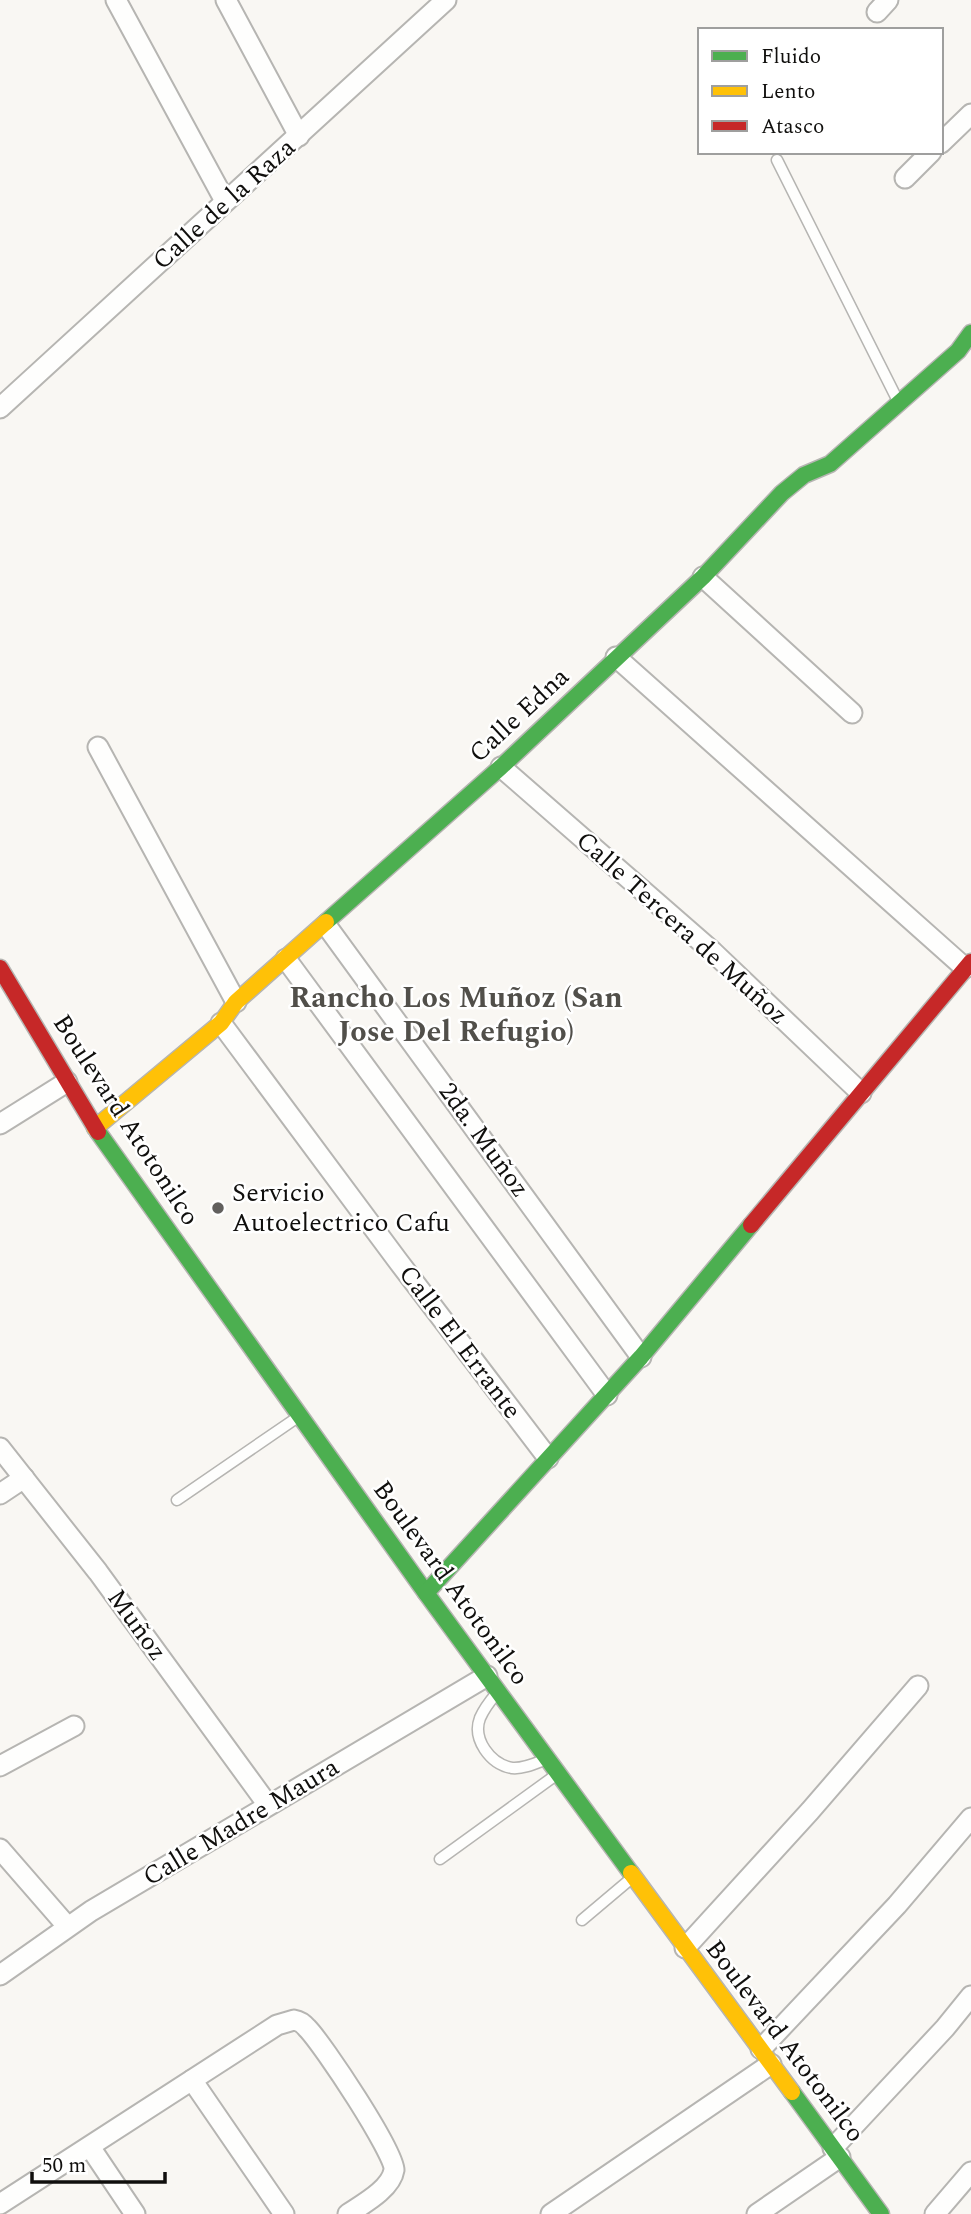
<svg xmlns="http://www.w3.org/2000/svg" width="971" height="2214" font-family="Spectral,serif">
  <rect width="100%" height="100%" fill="#f9f7f3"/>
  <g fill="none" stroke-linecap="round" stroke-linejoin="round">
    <defs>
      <g id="lane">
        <path d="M777,160l122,243"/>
        <path d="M177,1500l121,-83"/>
        <path d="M496,1694c-6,7 -12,15 -16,24 -8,21 10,46 32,50 11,1 22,-4 32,-8"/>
        <path d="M440,1859l116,-84"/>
        <path d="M582,1920l51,-43"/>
      </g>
      <g id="street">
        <path d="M116,0l109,201"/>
        <path d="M226,0l73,136"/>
        <path d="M877,12l11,-12"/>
        <path d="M941,143l30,-29"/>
        <path d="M905,178l26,-26"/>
        <path d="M0,408l446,-408"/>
        <path d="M703,577l149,136"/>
        <path d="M616,657l349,311"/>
        <path d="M98,747l138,255"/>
        <path d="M501,767l212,185 148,141"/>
        <path d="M326,925l315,432"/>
        <path d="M286,959l321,436"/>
        <path d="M221,1023l177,238 150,197"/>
        <path d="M0,1124l67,-42"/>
        <path d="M0,1448l98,124 170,233"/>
        <path d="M0,1494l24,-16"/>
        <path d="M0,1766l74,-40"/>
        <path d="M0,1849l67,77"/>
        <path d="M685,1948l125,-137 108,-125"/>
        <path d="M0,1975l91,-64 396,-235"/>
        <path d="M761,2049l136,-144 74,-87"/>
        <path d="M192,2080l92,134"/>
        <path d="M90,2147l45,67"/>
        <path d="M833,2148l112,-120 26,-32"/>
        <path d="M0,2204l277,-179 17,-5c6,1 9,3 13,8 16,16 88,125 87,142 -3,19 -31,34 -46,44"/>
        <path d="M551,2214l220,-150"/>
        <path d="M757,2214l83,-57"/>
        <path d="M935,2214l36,-42"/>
      </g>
      <g id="fast">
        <path d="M326,922l175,-155 202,-190 79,-84 22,-18 26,-11 128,-113 13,-18"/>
        <path d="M98,1132l328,461 205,280"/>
        <path d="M426,1593l215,-236 110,-132"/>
        <path d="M792,2092l89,122"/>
      </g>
      <g id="slow">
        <path d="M95,1128l126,-105 15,-21 90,-80"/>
        <path d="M631,1873l161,219"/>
      </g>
      <g id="jam">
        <path d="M0,968l98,164"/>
        <path d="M751,1225l220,-263"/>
      </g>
    </defs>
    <use href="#lane" stroke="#b6b5b2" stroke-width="13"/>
    <use href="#street" stroke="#b6b5b2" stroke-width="23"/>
    <use href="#fast" stroke="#b6b5b2" stroke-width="19"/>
    <use href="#slow" stroke="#b6b5b2" stroke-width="19"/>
    <use href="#jam" stroke="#b6b5b2" stroke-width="19"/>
    <use href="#lane" stroke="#fefefd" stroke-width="10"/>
    <use href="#street" stroke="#fefefd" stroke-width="19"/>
    <use href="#fast" stroke="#4caf50" stroke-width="16"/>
    <use href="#slow" stroke="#ffc107" stroke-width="16"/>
    <use href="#jam" stroke="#c62828" stroke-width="16"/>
  </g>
  <circle fill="#62605e" stroke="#fff" stroke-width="2.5" cx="218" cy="1208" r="7"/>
  <g text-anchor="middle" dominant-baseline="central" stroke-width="5" stroke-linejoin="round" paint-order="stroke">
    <g font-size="26" fill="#100f0d" stroke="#fff">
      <text transform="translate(224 204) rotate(-42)">Calle de la Raza</text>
      <text transform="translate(519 715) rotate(-43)">Calle Edna</text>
      <text transform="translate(682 928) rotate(42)">Calle Tercera de Muñoz</text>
      <text transform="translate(126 1120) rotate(57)">Boulevard Atotonilco</text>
      <text transform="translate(484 1140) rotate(54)">2da. Muñoz</text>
      <text transform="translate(460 1342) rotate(53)">Calle El Errante</text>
      <text transform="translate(451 1583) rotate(54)">Boulevard Atotonilco</text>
      <text transform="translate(137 1625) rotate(54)">Muñoz</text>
      <text transform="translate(241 1822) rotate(-31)">Calle Madre Maura</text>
      <text transform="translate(785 2041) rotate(53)">Boulevard Atotonilco</text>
    </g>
    <g font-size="26" fill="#100f0d" stroke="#fff" text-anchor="start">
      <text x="232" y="1193">Servicio<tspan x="232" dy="30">Autoelectrico Cafu</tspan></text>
    </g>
    <g font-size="30" font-weight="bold" fill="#514f4a" stroke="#fff">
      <text x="456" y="998">Rancho Los Muñoz (San<tspan x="456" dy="34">Jose Del Refugio)</tspan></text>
    </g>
  </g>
  <rect x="698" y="28" width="245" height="126" fill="#ffffff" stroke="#9f9f9e" stroke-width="2"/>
  <rect x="712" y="51" width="35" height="10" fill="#4caf50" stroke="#9f9f9e" stroke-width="2"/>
  <text x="761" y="63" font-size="21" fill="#100f0d">Fluido</text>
  <rect x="712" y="86" width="35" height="10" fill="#ffc107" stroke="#9f9f9e" stroke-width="2"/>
  <text x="761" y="98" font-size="21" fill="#100f0d">Lento</text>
  <rect x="712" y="121" width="35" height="10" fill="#c62828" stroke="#9f9f9e" stroke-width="2"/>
  <text x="761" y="133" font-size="21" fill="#100f0d">Atasco</text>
  <path d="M32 2172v10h133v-10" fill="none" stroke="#100f0d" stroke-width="3.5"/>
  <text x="42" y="2172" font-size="21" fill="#100f0d" stroke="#ffffff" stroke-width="5" paint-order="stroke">50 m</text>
</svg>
